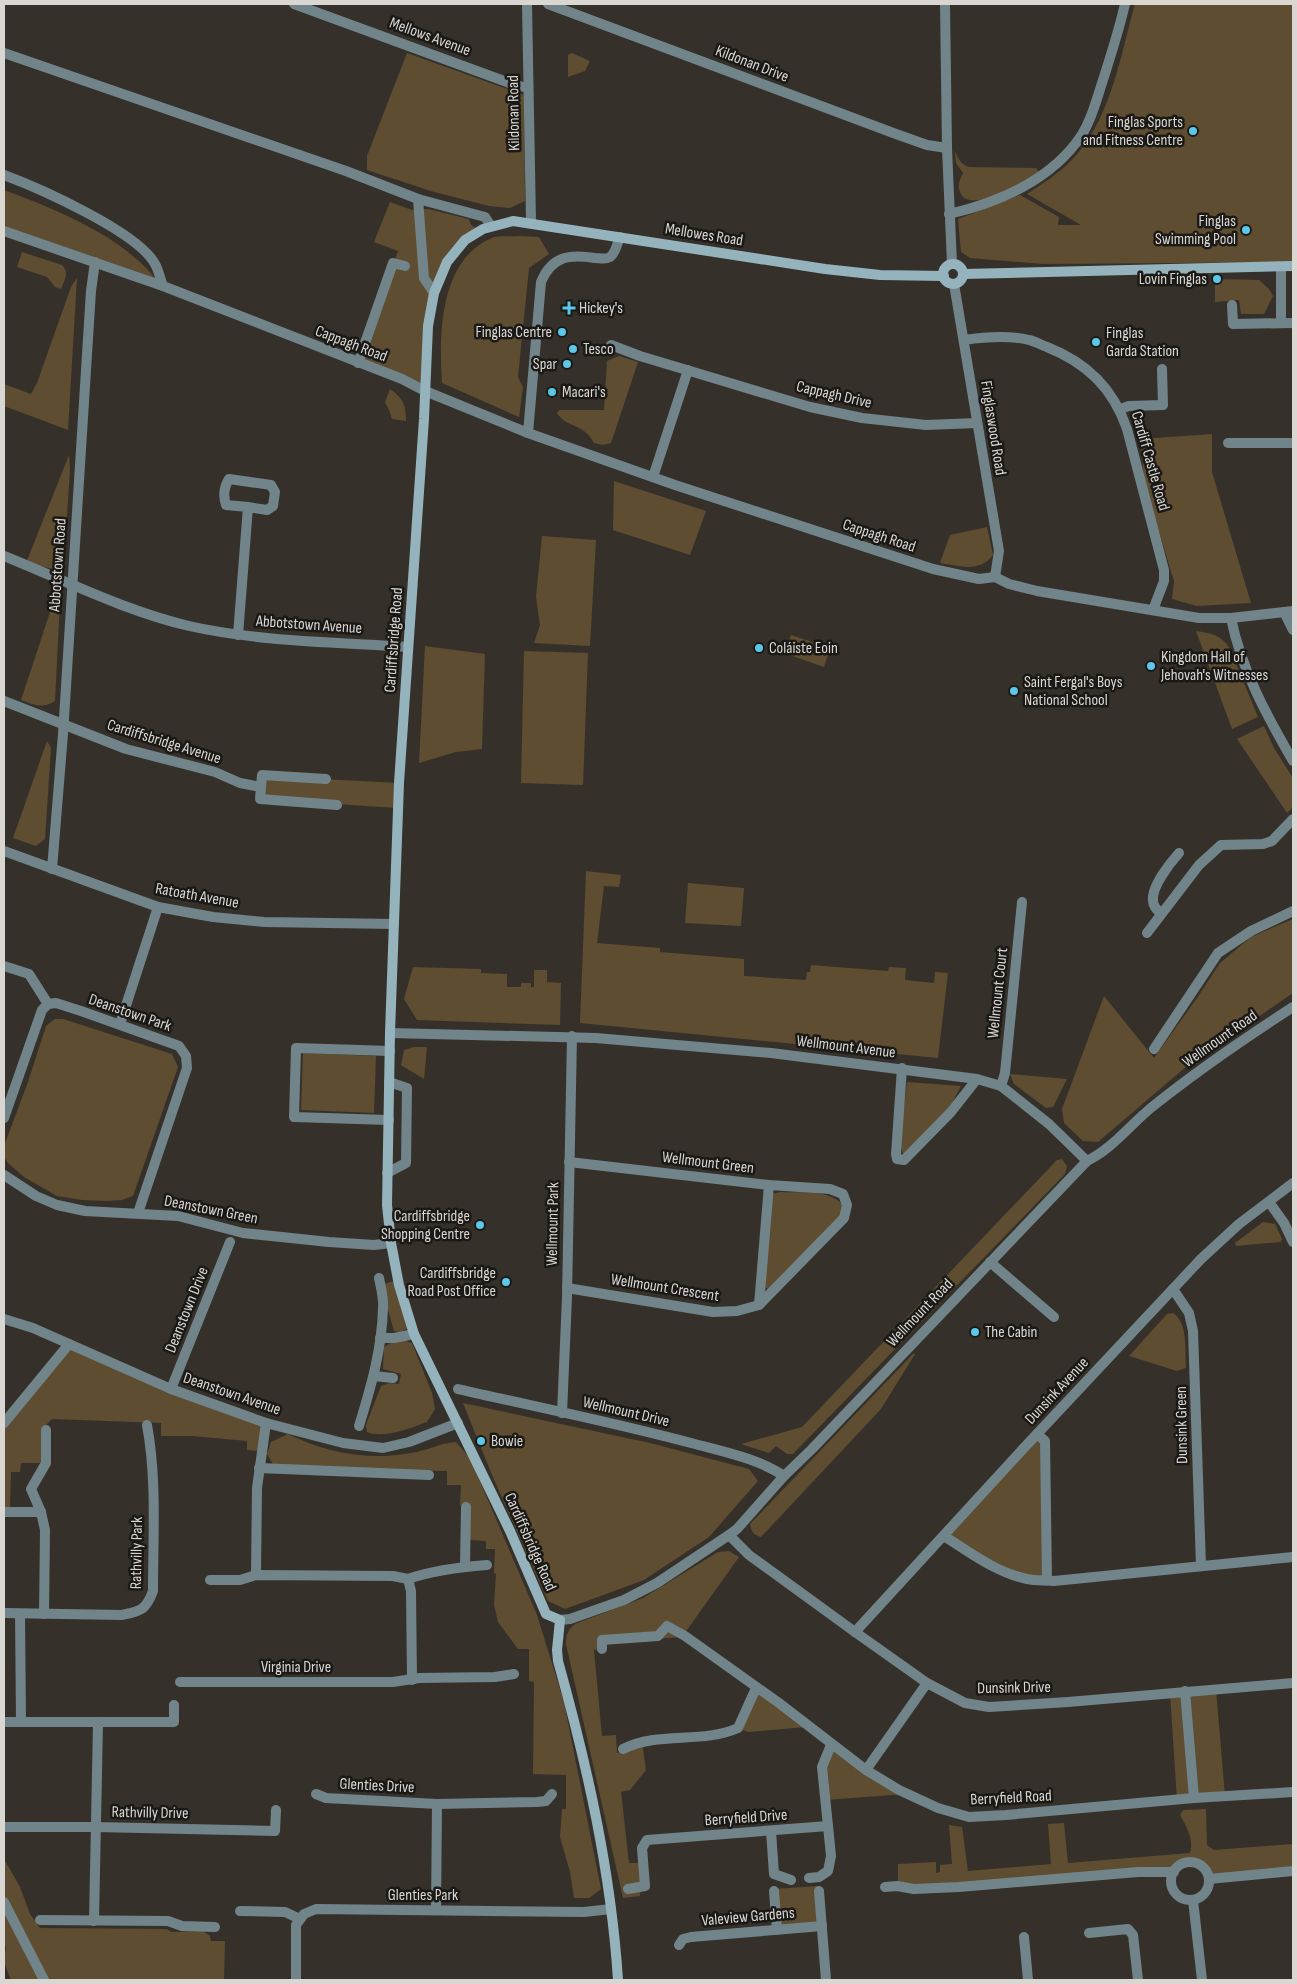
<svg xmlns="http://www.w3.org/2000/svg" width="1297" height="1984" font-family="'Sofia Sans Condensed',sans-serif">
  <rect width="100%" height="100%" fill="#35312a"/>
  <g fill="#5e4d30">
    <path d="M1135,4h158v258l-250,2 -73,-6 -9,-6 -3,-33 62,-24 39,22 -1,8h23l-54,-31c18,-12 37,-24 51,-41 34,-40 43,-100 57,-149z"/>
    <path d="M407,53l117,42 1,106 -15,7 -21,-2 -55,-14 -67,-22v-14z"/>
    <path d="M572,53l18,8 -5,10 -17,6v-22z"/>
    <path d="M955,151c3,7 5,13 14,16l67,1 5,6c-15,7 -73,42 -81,18 -3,-7 0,-13 3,-19l-7,-10z"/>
    <path d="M4,190c51,19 116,45 151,88l-151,-52z"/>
    <path d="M390,202l22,8 16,-1 41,10 2,6 9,6 -15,9 -32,53 -9,97 -65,-28 39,-111 -24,-9z"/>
    <path d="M519,236l20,1 10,17 -20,14 -11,109 5,10 -4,30 -77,-34c-3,-48 -3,-123 50,-145 7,-3 19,-1 27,-2z"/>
    <path d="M22,252l40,13c8,8 2,16 -1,24l-6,-2 -8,-10 -30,-10z"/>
    <path d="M77,278l-9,152 -64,-24v-22l27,10 6,-11 34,-96z"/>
    <path d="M1215,279l44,1 10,9 4,7 -9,18h-23l-2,-14 -24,2z"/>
    <path d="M619,356l19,6 -27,81 -8,2 -9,-2c-10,-20 -28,-15 -37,-30l2,-3h45l3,-49z"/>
    <path d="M390,389c13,9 16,16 16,32l-14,-2 -3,-9 -4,-8z"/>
    <path d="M1212,434v38l39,131 -54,3 -25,-7 2,-18 -30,-98 -3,-44z"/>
    <path d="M69,455l1,15 -6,90 -4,6 -7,3 -27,-6z"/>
    <path d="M614,481l92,30 -16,44 -77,-25z"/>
    <path d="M987,527l6,28c-14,18 -33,11 -53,8l10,-28z"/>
    <path d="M542,536l54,4 -6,106 -56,-3 6,-18 -4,-28z"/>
    <path d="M55,597l5,4 -5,100c-12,8 -21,4 -34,-1z"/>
    <path d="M1196,631c14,2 25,4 33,16l29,70 -26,12z"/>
    <path d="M791,635l39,13 -6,19 -40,-14z"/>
    <path d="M425,646l60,8 -3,95 -26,3 -37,11z"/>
    <path d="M524,651l64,2 -5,132 -62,-2z"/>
    <path d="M1264,726l10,22 19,30v29l-6,6 -50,-74z"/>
    <path d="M47,741l4,7 -6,91 -9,7 -23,-8z"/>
    <path d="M262,776l137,7 -2,25 -137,-9z"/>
    <path d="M586,871l35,4 -2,12 -15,-1 -7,57 63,5v4l84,7v17l62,4 1,-8h3l1,-7 77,6 1,-4 17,1 -1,12 29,3 1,-11 13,1 -10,85 -358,-35z"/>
    <path d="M688,883l56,5 -3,38 -56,-3z"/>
    <path d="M1293,919v74l-106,73 -89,76 -15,-1 -19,-18 -2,-14 42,-113 50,62 43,-60 23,-35 31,-26z"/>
    <path d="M413,967l68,2v4l26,1v13h14v-4h10v4h3v-17h13v12l14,1 -1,42 -143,-5 -13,-21z"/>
    <path d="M55,1019h8l109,35 6,13 -45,129 -11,4 -15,1 -25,-1 -25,-4 -33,-19 -16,-14 -4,-6v-11l24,-64 18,-56z"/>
    <path d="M414,1047h13l-3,32 -23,-14 3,-15z"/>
    <path d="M303,1053l73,3 -2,57 -73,-3z"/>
    <path d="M1010,1074l57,5 -14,28 -7,1 -32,-24z"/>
    <path d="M907,1082l54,4 -11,21 -47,47 -3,-11z"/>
    <path d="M1062,1159l5,7 -2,8 -272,280h-6l-11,-8 -7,7 -28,-9 61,-17 255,-267z"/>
    <path d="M781,1192c21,1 47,-3 62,13l-3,13 -71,72 -5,-4 8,-92z"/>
    <path d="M1263,1222l12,2 7,15 -1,3 -45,4 -1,-3z"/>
    <path d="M394,1281l14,47 -8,4 -6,-1 -13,-46z"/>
    <path d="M1173,1313c15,9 12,38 13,55l-9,3 -48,-15 38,-42z"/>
    <path d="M403,1340l9,3 20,50 3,16 -8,13c-15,6 -44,17 -60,10l-1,-7 15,-39 9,-3 9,1 2,-10 -18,-5 1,-22 10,-6z"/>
    <path d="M69,1344l196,79 -5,28 -13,-1v-9l-55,-5h-31v-13l-109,-4 -11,11v33h-20l-1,9h-9l-1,35h-6v-83z"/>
    <path d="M913,1354h2l-34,55 -120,128c-9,-3 -9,-5 -11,-13z"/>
    <path d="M463,1403l187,40 99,26 9,12 -49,56 -65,43 -79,29 -17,-8 -56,-126z"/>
    <path d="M1044,1429l2,151 -20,-2 -81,-42z"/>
    <path d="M288,1434c39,19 80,27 123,19 16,-2 28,-10 45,-11l14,16 67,157 27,87 37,187 -12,9h-15l-4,-26 -10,-35 2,-28h4v-34l-33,-1 1,-92 -5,-1v-32h-11l-20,-27 -4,-17 2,-31 -2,-1 1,-24h-9v-8l-16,-1v-35h-10l1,-20h-14v-14l-171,-2 -9,-15 4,-12z"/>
    <path d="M729,1551l10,6 -57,80 -81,6v6l-7,1 8,86 14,-1 1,18 25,-11 4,28 -16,20 -9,2 8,71h13l-2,33 -17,2 -57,-254c0,-9 2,-15 9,-20l68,-26 75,-46z"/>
    <path d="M1216,1689l9,107 -48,4 -7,-107z"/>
    <path d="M756,1691l51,36 -59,5 -10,-4z"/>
    <path d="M831,1745l75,49 -81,6 -2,-33z"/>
    <path d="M1206,1809l1,36 7,5 79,-6v25l-87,8c-7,-17 -24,-22 -36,-7l-219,14 -41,1 -12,-2v-19l38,-2v11l4,-1v-7l12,-1 -3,-39 13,2 6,44 83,-7 -3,-40 16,-1 4,40 122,-10c4,-14 -3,-25 -10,-38l3,-5z"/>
    <path d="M4,1859l16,28 10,27 10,14 127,1 4,3 32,-1 7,5 1,5h14l-1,39h-213l-7,-18 2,-15 -2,-4z"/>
    <path d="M818,1886l2,40 -43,3 -3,-40z"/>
  </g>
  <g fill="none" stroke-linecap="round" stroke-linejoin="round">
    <g stroke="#71848a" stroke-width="10">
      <path d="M294,4l221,81 13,3"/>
      <path d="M527,4l4,218"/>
      <path d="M548,4l348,130 31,11 20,3"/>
      <path d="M945,4l2,144 5,116"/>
      <path d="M4,53l342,118 72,28 67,18 6,9"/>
      <path d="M4,175c35,13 134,57 151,89 4,7 5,15 8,22"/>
      <path d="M418,199l6,79 10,15"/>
      <path d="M949,214c47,-11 96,-31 127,-71 14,-17 20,-42 27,-63 8,-25 16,-50 22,-76"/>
      <path d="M1281,267v56"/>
      <path d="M954,284l45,267 -4,26"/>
      <path d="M1232,305l1,19 60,-1"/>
      <path d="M964,340c21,-3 44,-5 65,0 6,1 12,5 18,7 40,16 66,41 80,82l37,141v11l-11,29"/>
      <path d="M611,345l29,11 170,51 52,11 64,7 51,-2"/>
      <path d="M358,363l35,-100 12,3"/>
      <path d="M425,391l103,42 147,52 258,84 46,10 16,-2 14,7 28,7 162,27h32l62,-7"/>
      <path d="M1120,409l9,-3 34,-1 -1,-36"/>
      <path d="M528,433l13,-151c11,-26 28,-28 54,-24 5,0 10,2 15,-1 6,-4 7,-14 10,-20"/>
      <path d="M1228,443h65"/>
      <path d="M653,477l35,-107"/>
      <path d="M4,556c60,24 121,55 185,70 72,16 146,16 219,21"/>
      <path d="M1284,612l9,18"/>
      <path d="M1231,618c10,51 36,98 62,143"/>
      <path d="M238,635l10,-128 19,3 6,-4 2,-14 -4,-7 -42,-6c-5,8 -6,17 -3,26l22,2"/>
      <path d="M4,701l122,48 89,23 25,11 21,4"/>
      <path d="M326,779l-64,-4 -2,24 77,6"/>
      <path d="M4,851l154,56 55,10 51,5 130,2"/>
      <path d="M52,869l11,-135 28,-443 4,-29"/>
      <path d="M1161,914c-4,-4 -8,-8 -8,-13 -2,-14 17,-38 26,-48"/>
      <path d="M1147,933l52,-68 22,-20 42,-1 9,-3 21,-22"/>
      <path d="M4,966l25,8 19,30"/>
      <path d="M120,1024l38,-117"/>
      <path d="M390,1033l206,5 175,15 206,26 24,7 48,38 38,37"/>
      <path d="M1154,1049l64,-96 33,-22 42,-20"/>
      <path d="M902,1068l-6,86 1,5 7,1 47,-48 26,-33"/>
      <path d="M1001,1086l4,-13 17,-171"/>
      <path d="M4,1118l38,-108 6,-6 8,-1 25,8 98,35 7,10 1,12 -49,145"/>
      <path d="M389,1120l-95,-3 2,-69 94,3"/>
      <path d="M387,1173l19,-10 1,-75 -18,-6"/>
      <path d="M4,1175l32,21 21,9 28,6 93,5 65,17 86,9 45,3 17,-2"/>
      <path d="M1269,1202l15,21 9,19"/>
      <path d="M990,1262l64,55"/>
      <path d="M567,1288l146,24 24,-1 22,-6 85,-87 3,-13 -4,-11 -13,-5 -61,-4 -200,-23"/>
      <path d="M1173,1289l16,24 4,18 8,235"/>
      <path d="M759,1305l10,-120"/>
      <path d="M4,1319l29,9 138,61 95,34 77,20 40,5 26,-6 49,-19"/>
      <path d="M380,1338h14l20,-4"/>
      <path d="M374,1376l19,2"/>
      <path d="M171,1389l59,-147"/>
      <path d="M458,1389c79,18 159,34 237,55 30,8 64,15 89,32"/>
      <path d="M562,1413l5,-116 5,-261"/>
      <path d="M4,1423l65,-79"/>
      <path d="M359,1426c12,-39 23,-77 24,-118 1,-9 -2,-20 -4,-30"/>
      <path d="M1037,1434l8,7 2,139"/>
      <path d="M259,1468l170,7"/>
      <path d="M4,1512h37"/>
      <path d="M729,1535l20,20 106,77 72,51 38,20 24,4 79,-5 225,-19"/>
      <path d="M944,1536c25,16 53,37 83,43 9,2 18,1 27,2l239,-24"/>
      <path d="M465,1566l1,-59"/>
      <path d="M256,1575l1,-87 9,-65"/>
      <path d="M408,1579c26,-9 51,-12 79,-14"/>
      <path d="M210,1580h30l16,-5 137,1 15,3 3,12 1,89"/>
      <path d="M4,1613l118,2c19,-4 24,-5 31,-24 0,-55 4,-112 -6,-166"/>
      <path d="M20,1614l1,108"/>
      <path d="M44,1614l1,-84 -4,-18 -10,-23 15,-26v-33"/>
      <path d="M855,1632l167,-182 179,-191 38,-35 54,-41"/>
      <path d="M602,1649v-9l56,-4 9,-10 18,10 94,67 87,67 33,20 39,18 31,9 37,-2 188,-17 99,-6"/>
      <path d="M180,1682h213l26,-4 76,-1 19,-3"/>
      <path d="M1185,1691l9,107"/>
      <path d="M4,1722h170v-17"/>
      <path d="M623,1749c35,-18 79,-5 115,-21l18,-40"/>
      <path d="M866,1770l61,-87"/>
      <path d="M316,1794l10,4 111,6 100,-2 9,-1 6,-7"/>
      <path d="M4,1827h91l180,4 1,-21"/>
      <path d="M771,1831l3,43 17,6"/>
      <circle cx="1190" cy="1881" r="19"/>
      <path d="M809,1878l10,-1 9,-6 3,-15 -3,-30"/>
      <path d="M1209,1879l84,-8"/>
      <path d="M885,1887l12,-1 17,3 45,-2 179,-15h36"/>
      <path d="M628,1889l17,-3 -3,-38 5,-8 181,-14 -6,-59 9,-22"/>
      <path d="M774,1891l3,39"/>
      <path d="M819,1891l7,89"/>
      <path d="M1193,1900l9,80"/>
      <path d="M436,1910l1,-106"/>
      <path d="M240,1911l45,1 15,7"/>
      <path d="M40,1920l128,1 14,5 33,1"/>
      <path d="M94,1921l4,-198"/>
      <path d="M1089,1933l39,-4 5,6 5,45"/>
      <path d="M1024,1937l4,43"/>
      <path d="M679,1945l4,-6 8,-2 131,-11"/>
      <path d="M296,1980v-55l8,-11 12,-5 268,3 27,-3"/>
    </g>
    <g stroke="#71848a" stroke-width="10">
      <path d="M4,231l159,55 239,93 23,12"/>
      <path d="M560,1620l10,-1 54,-19 33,-17 72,-48 8,-6 47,-53 28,-27 275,-288c25,-12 43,-36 65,-54 45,-36 93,-69 141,-100"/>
      <path d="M4,1902l40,78"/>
    </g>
    <g stroke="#95b3bd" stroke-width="10">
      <circle cx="953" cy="274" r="10"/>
      <path d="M963,274l330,-8"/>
      <path d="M618,1980c-7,-109 -31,-215 -60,-319l-1,-11 3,-30 -14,-6 -36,-83 -96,-197 -15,-49 -8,-42 -4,-38 3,-172 9,-250 25,-364 4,-93 6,-33 13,-31 18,-22 18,-11 30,-8 312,48 55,6 64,1"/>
    </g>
  </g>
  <g fill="#5cc7e8" stroke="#1b1916" stroke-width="2">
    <circle cx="1193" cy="131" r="5"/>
    <circle cx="1246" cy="230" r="5"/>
    <circle cx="1217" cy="279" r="5"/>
    <path d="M566.5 300.5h5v5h5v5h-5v5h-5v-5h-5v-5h5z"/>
    <circle cx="562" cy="332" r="5"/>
    <circle cx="1096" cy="342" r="5"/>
    <circle cx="573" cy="349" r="5"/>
    <circle cx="567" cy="364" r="5"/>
    <circle cx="552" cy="392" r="5"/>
    <circle cx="759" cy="648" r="5"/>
    <circle cx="1151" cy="666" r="5"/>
    <circle cx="1014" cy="691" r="5"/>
    <circle cx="480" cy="1225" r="5"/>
    <circle cx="506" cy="1282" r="5"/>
    <circle cx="975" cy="1332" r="5"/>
    <circle cx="481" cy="1441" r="5"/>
  </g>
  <g text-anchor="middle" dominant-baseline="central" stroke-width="5" stroke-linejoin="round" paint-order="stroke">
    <g font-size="16" fill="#dad7d3" stroke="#1b1916">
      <text transform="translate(430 37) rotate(20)">Mellows Avenue</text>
      <text transform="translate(752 64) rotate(21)">Kildonan Drive</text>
      <text transform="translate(514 113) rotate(-91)">Kildonan Road</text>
      <text transform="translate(704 235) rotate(9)">Mellowes Road</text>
      <text transform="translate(351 344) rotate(21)">Cappagh Road</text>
      <text transform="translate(834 395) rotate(13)">Cappagh Drive</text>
      <text transform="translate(993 428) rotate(81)">Finglaswood Road</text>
      <text transform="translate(1150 461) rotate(74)">Cardiff Castle Road</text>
      <text transform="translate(879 536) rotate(18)">Cappagh Road</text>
      <text transform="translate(58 565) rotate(-86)">Abbotstown Road</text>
      <text transform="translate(309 625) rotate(4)">Abbotstown Avenue</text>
      <text transform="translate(394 640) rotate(-86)">Cardiffsbridge Road</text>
      <text transform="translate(164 742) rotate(17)">Cardiffsbridge Avenue</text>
      <text transform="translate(197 896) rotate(10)">Ratoath Avenue</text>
      <text transform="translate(998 993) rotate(-84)">Wellmount Court</text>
      <text transform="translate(130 1013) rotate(19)">Deanstown Park</text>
      <text transform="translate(1220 1039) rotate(-35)">Wellmount Road</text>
      <text transform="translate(846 1047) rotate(7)">Wellmount Avenue</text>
      <text transform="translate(708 1163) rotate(7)">Wellmount Green</text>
      <text transform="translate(211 1210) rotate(11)">Deanstown Green</text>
      <text transform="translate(553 1224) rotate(-89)">Wellmount Park</text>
      <text transform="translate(665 1288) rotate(9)">Wellmount Crescent</text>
      <text transform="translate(187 1310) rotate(-68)">Deanstown Drive</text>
      <text transform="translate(920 1313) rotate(-46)">Wellmount Road</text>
      <text transform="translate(1057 1391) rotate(-47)">Dunsink Avenue</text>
      <text transform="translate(232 1394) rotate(19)">Deanstown Avenue</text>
      <text transform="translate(626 1412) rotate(13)">Wellmount Drive</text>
      <text transform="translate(1182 1425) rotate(-91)">Dunsink Green</text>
      <text transform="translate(530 1542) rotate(66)">Cardiffsbridge Road</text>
      <text transform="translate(137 1553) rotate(-89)">Rathvilly Park</text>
      <text x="296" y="1667">Virginia Drive</text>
      <text transform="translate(1014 1688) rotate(-1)">Dunsink Drive</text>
      <text transform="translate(377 1786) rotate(3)">Glenties Drive</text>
      <text transform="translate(1011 1798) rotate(-3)">Berryfield Road</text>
      <text transform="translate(150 1813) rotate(1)">Rathvilly Drive</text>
      <text transform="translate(746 1818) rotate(-4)">Berryfield Drive</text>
      <text x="423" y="1895">Glenties Park</text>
      <text transform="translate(748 1917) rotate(-5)">Valeview Gardens</text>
    </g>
    <g font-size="16" fill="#dad7d3" stroke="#1b1916" text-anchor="start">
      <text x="1183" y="122" text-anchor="end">Finglas Sports<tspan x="1183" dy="18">and Fitness Centre</tspan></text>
      <text x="1236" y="221" text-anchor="end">Finglas<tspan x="1236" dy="18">Swimming Pool</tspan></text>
      <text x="1207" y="279" text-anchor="end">Lovin Finglas</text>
      <text x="579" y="308">Hickey's</text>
      <text x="552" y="332" text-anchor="end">Finglas Centre</text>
      <text x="1106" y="333">Finglas<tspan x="1106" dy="18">Garda Station</tspan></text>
      <text x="583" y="349">Tesco</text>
      <text x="557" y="364" text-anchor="end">Spar</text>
      <text x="562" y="392">Macari's</text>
      <text x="769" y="648">Coláiste Eoin</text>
      <text x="1161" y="657">Kingdom Hall of<tspan x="1161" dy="18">Jehovah's Witnesses</tspan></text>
      <text x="1024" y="682">Saint Fergal's Boys<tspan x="1024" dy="18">National School</tspan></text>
      <text x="470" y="1216" text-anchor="end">Cardiffsbridge<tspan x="470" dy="18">Shopping Centre</tspan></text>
      <text x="496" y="1273" text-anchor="end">Cardiffsbridge<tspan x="496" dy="18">Road Post Office</tspan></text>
      <text x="985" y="1332">The Cabin</text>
      <text x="491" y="1441">Bowie</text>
    </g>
  </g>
  <rect width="1297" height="1984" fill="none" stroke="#dad7d3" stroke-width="10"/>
</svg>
